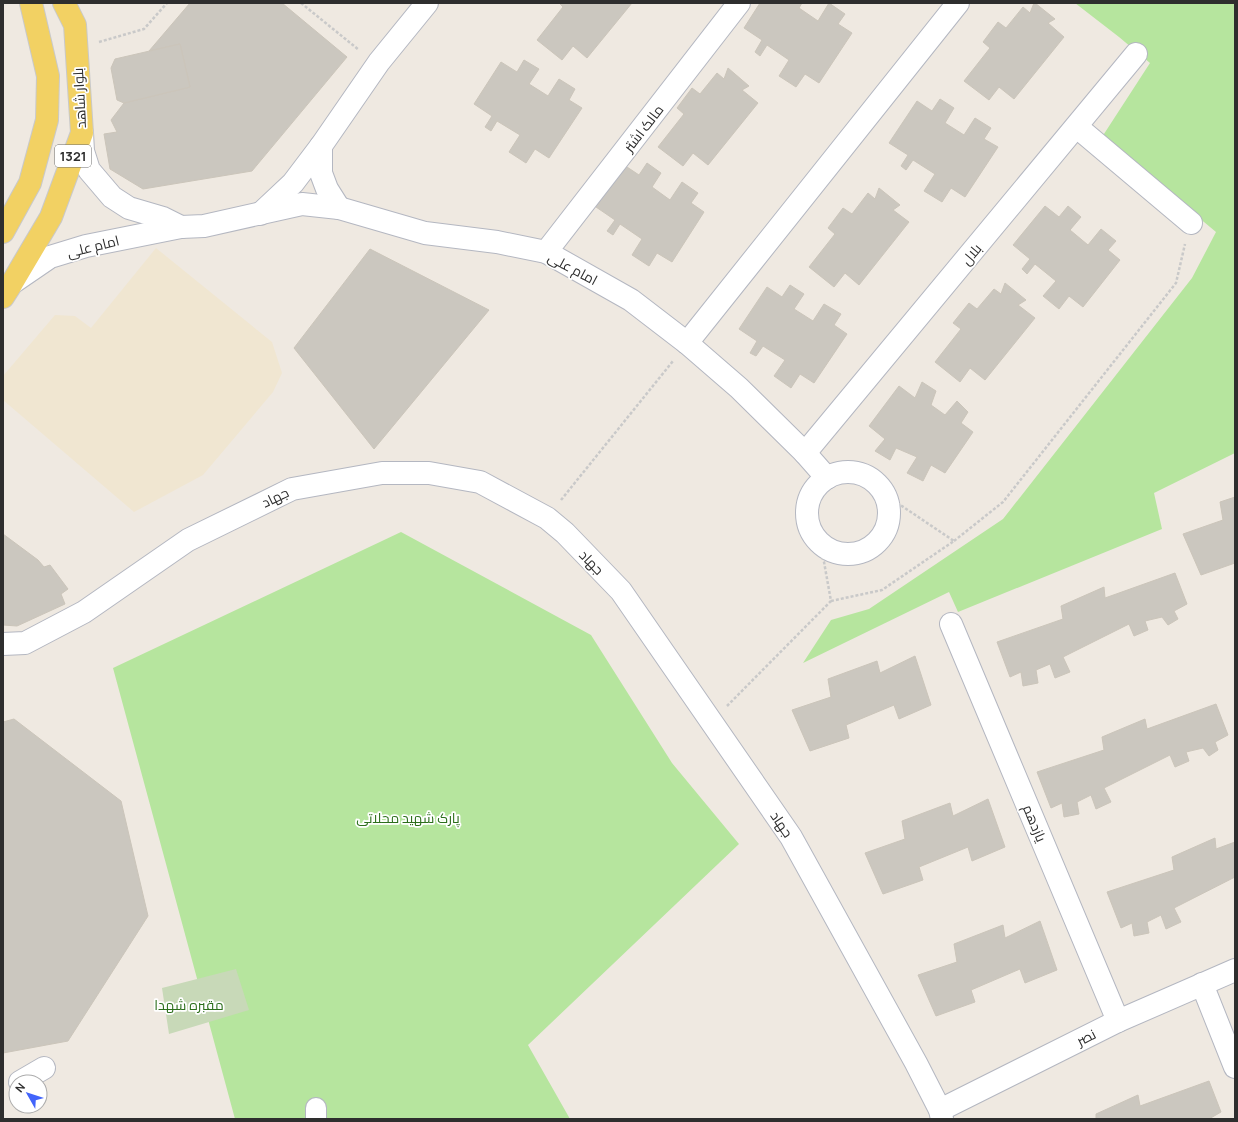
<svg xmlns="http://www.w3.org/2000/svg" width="1238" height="1122" font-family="Manrope,Cairo,sans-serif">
  <rect width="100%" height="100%" fill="#efe9e1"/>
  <path fill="#f0e6d1" d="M156,248l116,94 10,31 -9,19 -70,83 -69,37 -131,-112v-24l52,-61 20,1 16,12z"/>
  <g fill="#b6e59e">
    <path d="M1075,3h160v450l-81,40 8,36 -204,83 -9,-20 -146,71 28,-43 38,-11 134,-90 189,-241 24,-46 -114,-95 48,-74 -31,-26z"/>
    <path d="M401,532l190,103 81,128 67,81 -211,201 42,74h-335l-122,-451z"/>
  </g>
  <path fill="#c8d9b8" d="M236,969l13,41 -80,24 -7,-46z"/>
  <g fill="#cbc7bf" stroke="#cbc5ba">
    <path d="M190,3h92l65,54 -95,114 -109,18 -33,-20 -6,-35 13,-2 -6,-12 13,-17 66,-16 -10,-43 -31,7z"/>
    <path d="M559,3h73l-45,55 -14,-12 -11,14 -25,-20 26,-33z"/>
    <path d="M760,3h42l-3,5 19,13 11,-18 16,11 -7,10 14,9 -33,50 -14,-9 -9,13 -17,-11 10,-16 -22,-15 -7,11 -5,-4 7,-12 -18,-12z"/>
    <path d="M1034,3h1l20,16 -7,4 16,14 -50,62 -15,-12 -10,13 -25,-19 26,-33 -7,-6 15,-20 8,6 17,-21 7,6z"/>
    <path d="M180,44l10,43 -66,16 -7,-3 -6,-32 4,-9z"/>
    <path d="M524,60l15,9 -10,15 19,12 11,-17 16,10 -6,11 13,8 -33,50 -14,-9 -9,14 -17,-11 11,-17 -23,-14 -6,10 -6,-4 7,-11 -18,-12 27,-42 16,10z"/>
    <path d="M728,68l21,18 -7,4 16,13 -50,62 -15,-12 -10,13 -25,-19 26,-33 -7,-6 15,-20 8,6 17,-21 7,6z"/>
    <path d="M940,99l14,9 -9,15 19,12 11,-17 16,10 -7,11 14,8 -33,50 -14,-9 -9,14 -18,-11 11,-17 -22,-14 -7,10 -5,-4 7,-11 -19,-12 28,-42 15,10z"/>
    <path d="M647,163l14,10 -9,14 18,13 12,-18 16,11 -7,10 13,9 -32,50 -15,-9 -8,13 -17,-11 10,-16 -22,-15 -7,11 -6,-4 8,-11 -19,-13 28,-42 15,10z"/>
    <path d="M879,188l21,17 -7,5 16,12 -50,63 -14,-12 -11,14 -25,-20 26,-33 -7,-6 15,-20 9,6 16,-21 7,6z"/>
    <path d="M1045,206l14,11 9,-11 13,11 -11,13 18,15 13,-16 15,12 -8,9 12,10 -37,47 -14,-11 -10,13 -16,-13 13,-15 -21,-17 -8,10 -5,-5 8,-10 -17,-14z"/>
    <path d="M370,249l119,61 -115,139 -80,-101z"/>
    <path d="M1005,283l21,17 -8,5 17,13 -50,62 -15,-12 -10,14 -25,-20 26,-33 -8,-6 16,-20 8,6 17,-20 7,5z"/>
    <path d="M790,285l14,9 -10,15 19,12 11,-17 17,10 -7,11 13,9 -33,49 -14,-9 -9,14 -17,-12 11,-16 -22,-14 -7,10 -6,-3 7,-12 -18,-12 28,-42 15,10z"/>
    <path d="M922,382l14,9 -5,14 14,10 12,-14 11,11 -7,11 12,9 -28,41 -14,-8 -8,16 -16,-8 10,-16 -21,-9 -6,12 -15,-9 10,-12 -16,-13 30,-40 16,12z"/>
    <path d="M1235,497v66l-34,12 -18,-41 40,-14 -3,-18z"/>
    <path d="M3,534l35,26 6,7 6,-2 18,24 -7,5 4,10 -48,22 -14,-1z"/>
    <path d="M1175,573l12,31 -13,7 4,8 -10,6 -6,-8 -17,4 3,9 -14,6 -5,-12 -66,33 7,15 -15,6 -5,-14 -14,6 2,13 -15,3 -2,-14 -11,5 -13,-35 66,-23 -2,-13 43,-19 1,11z"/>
    <path d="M915,656l16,49 -32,14 -5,-14 -48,20 3,13 -39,13 -18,-41 39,-13 -3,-18 49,-18 3,12z"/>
    <path d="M1216,704l12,31 -13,7 3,8 -9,6 -6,-8 -17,4 3,9 -14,6 -5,-12 -66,33 7,14 -15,7 -5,-14 -14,7 2,12 -15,3 -2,-14 -11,5 -14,-36 67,-22 -2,-13 43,-18 2,10z"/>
    <path d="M14,719l107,82 27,115 -80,125 -65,12v-331z"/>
    <path d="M988,799l17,48 -33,14 -4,-14 -49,20 4,13 -40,14 -18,-41 40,-14 -3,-18 48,-18 3,13z"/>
    <path d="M1215,838l1,11 19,-7v35l-61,31 7,14 -15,7 -5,-14 -14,7 2,11 -15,3 -2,-13 -11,5 -14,-36 67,-22 -2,-13z"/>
    <path d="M1040,921l17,49 -32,13 -5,-14 -49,21 4,12 -39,14 -18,-41 39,-13 -3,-18 49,-19 2,13z"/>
    <path d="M1209,1081l12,31 -12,7h-113v-5l42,-19 2,11z"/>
  </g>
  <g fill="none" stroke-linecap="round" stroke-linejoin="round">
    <defs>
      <path id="pedestrian" d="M316,1119v-11"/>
      <g id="minor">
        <path d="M1077,127l114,96"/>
        <path d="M82,133l1,18 6,19 23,27 17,11 34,10 18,9"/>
        <path d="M321,146v27l6,16 12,19"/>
        <path d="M260,214l33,-31 28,-37 58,-84 48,-59"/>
        <path d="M546,252l193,-249"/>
        <path d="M12,283l38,-26 36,-11 95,-19 23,-1 98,-22 37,4 86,25 72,9 49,10 85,48 56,43 52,45 66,65 22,25"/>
        <path d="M687,343l271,-340"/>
        <path d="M805,453l331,-399"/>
        <circle cx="848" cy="513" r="41"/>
        <path d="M951,624l167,397"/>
        <path d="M3,644l22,-1 59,-31 104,-72 104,-51 90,-16h47l51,9 67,36 18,15 56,58 170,246 125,226 24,47 2,9"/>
        <path d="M1202,984l33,83"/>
        <path d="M20,1082l24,-14"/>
        <path d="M940,1110l178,-89 117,-51"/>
      </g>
      <g id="primary">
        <path d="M3,232l27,-49 17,-63 1,-44 -17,-73"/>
        <path d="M3,297l9,-14 39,-66 31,-84 -7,-108 -11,-22"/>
      </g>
    </defs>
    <use href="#pedestrian" stroke="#b4b7c1" stroke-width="22"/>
    <use href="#minor" stroke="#b4b7c1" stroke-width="24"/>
    <use href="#primary" stroke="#c9c9c9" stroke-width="24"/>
    <g stroke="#c9c9c9" stroke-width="2.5" stroke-dasharray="3 2" stroke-linecap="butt">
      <path d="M301,3l58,47"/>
      <path d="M99,42l45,-13 23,-26"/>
      <path d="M561,500l112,-139"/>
      <path d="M954,541l49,-39 173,-219 9,-39"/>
      <path d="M831,601l51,-11 72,-49 -70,-47"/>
      <path d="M727,706l104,-105 -7,-39 -9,-24"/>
    </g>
    <use href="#pedestrian" stroke="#fff" stroke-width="20"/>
    <use href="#minor" stroke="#fff" stroke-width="22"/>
    <use href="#primary" stroke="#f2d163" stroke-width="22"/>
  </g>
  <g text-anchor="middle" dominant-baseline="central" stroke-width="3.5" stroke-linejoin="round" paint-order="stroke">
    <rect fill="#fff" stroke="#6d6d6d" stroke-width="1" x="55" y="145" width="36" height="22" rx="3"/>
    <g font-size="13" font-weight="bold" fill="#2e2e2e">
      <text x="73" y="156">1321</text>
    </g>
    <g font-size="14" fill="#2e2e2e" stroke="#fff">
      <text transform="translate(79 98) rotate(-93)">بلوار شاهد</text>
      <text transform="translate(643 128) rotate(-52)">مالک اشتر</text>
      <text transform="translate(93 246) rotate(-14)">امام علی</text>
      <text transform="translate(971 254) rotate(-50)">بلال</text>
      <text transform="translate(573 268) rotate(28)">امام علی</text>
      <text transform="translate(275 497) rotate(-26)">جهاد</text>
      <text transform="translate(592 562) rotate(46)">جهاد</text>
      <text transform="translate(1035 823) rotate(67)">یازدهم</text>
      <text transform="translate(782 824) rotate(56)">جهاد</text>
      <text transform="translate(1086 1037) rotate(-27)">نصر</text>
    </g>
    <g font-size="14" fill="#2c6e1b" stroke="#fff">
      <text x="408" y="817">پارک شهید محلاتی</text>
      <text x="189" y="1004">مقبره شهدا</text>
    </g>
  </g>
  <rect width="1238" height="1122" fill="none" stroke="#2e2e2e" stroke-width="8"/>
  <g transform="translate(28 1094) rotate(309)"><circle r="19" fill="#ffffff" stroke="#ababab"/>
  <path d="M0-3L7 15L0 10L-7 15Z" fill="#4264fb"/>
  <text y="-6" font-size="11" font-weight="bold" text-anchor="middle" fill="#2e2e2e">N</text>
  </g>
</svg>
